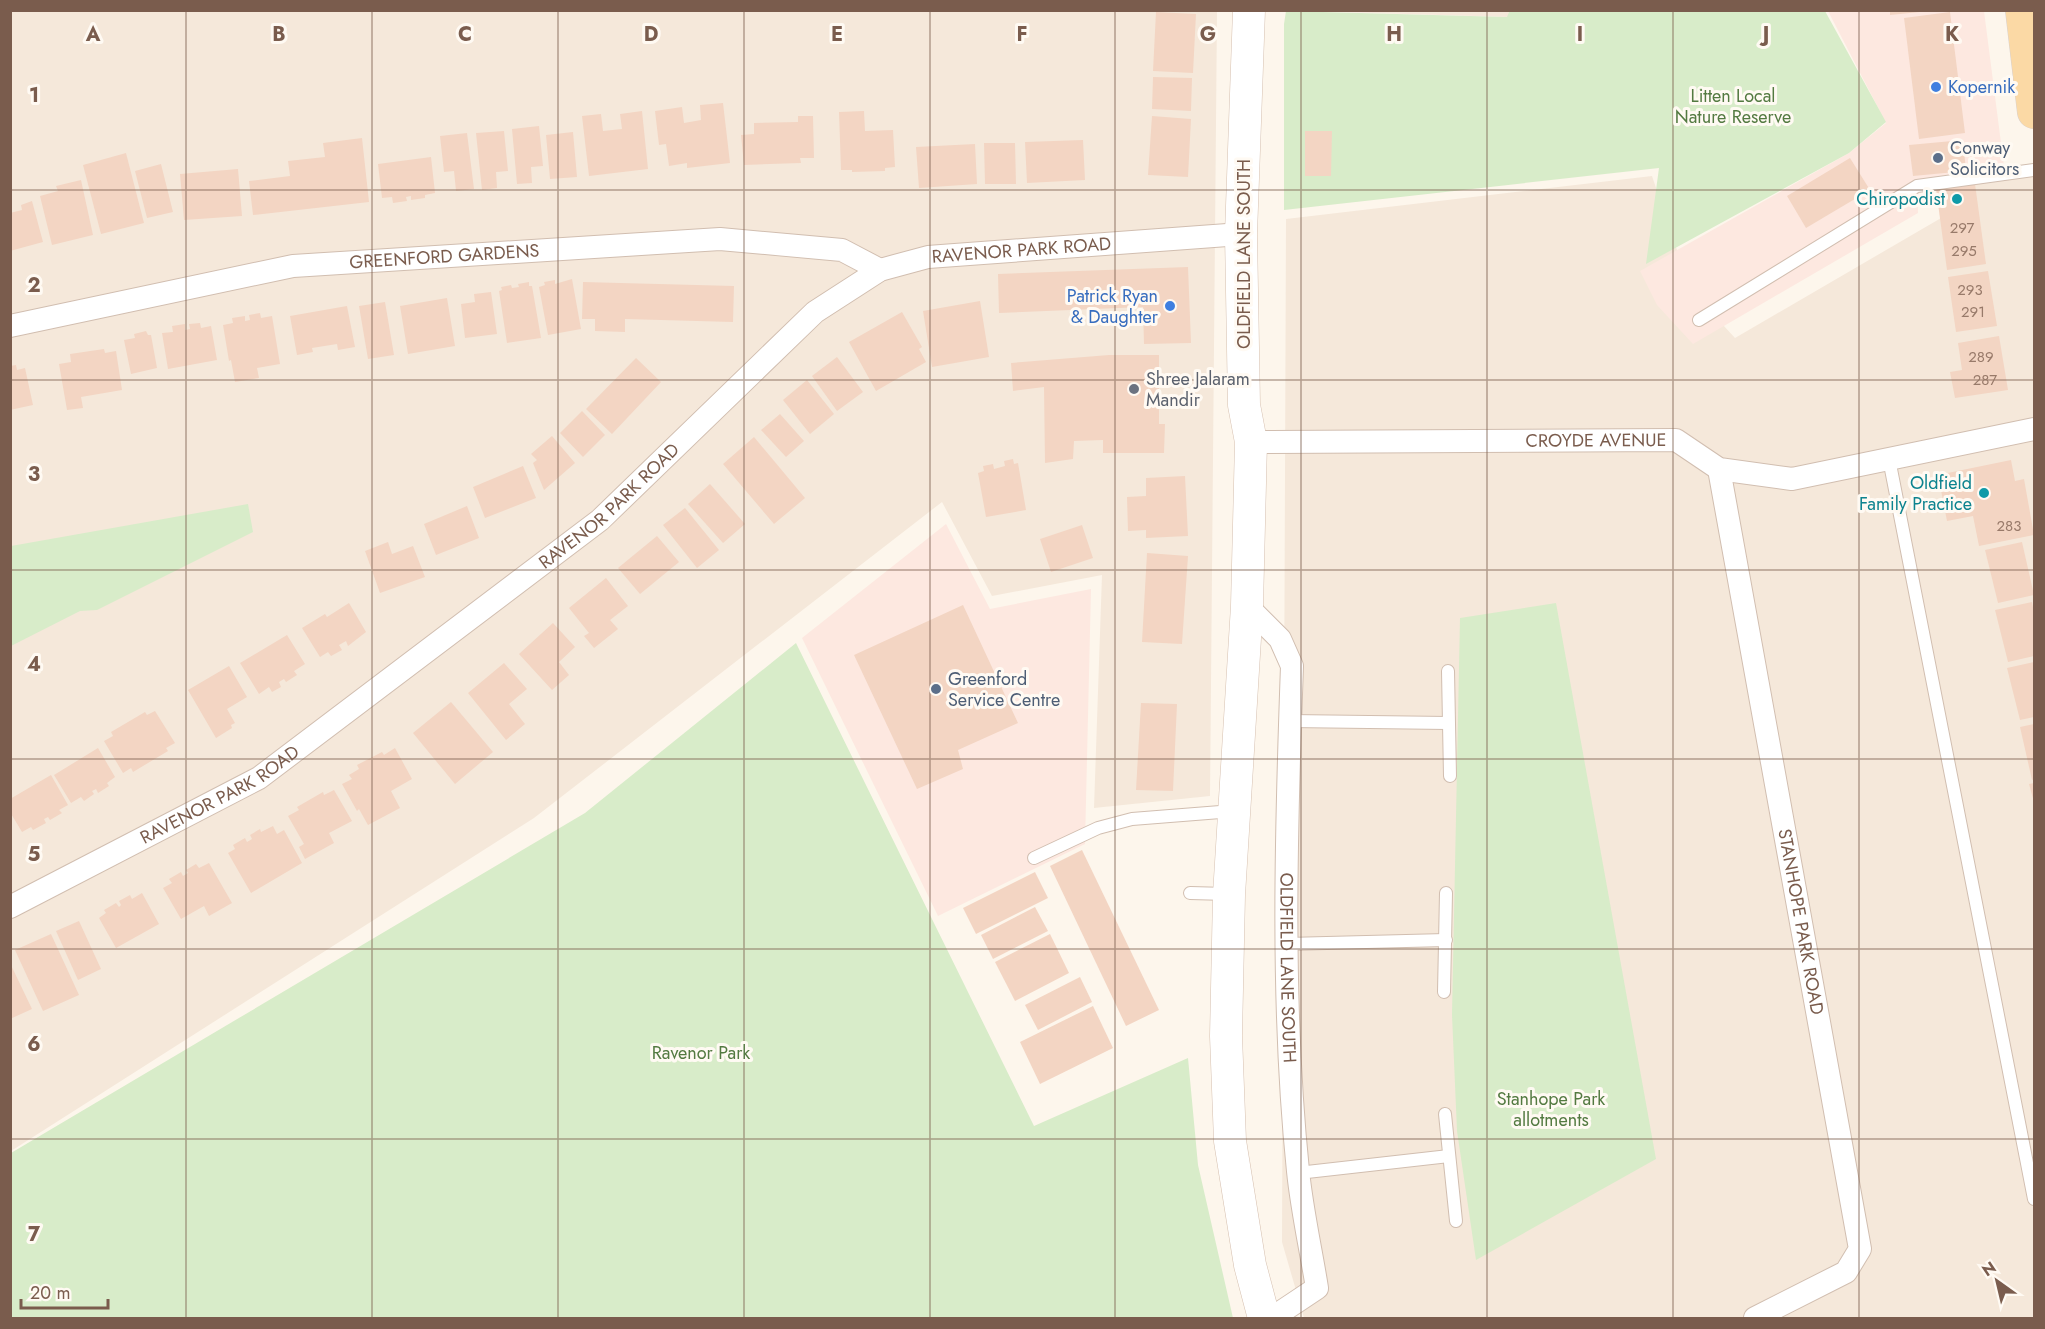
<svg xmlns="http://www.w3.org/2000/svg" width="2045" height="1329" font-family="Jost,sans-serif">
  <rect width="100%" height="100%" fill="#fdf6ec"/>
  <g fill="#f5e8da">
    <path d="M11,11h1206l-7,785 -116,12 8,-233 -110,21 -50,-94 -408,316 -523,333z"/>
    <path d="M1308,11h202l-2,6z"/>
    <path d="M2034,170v1148h-730l-22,-76 4,-1023 366,-43 30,89 18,35 35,38 225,-131 -1,-26z"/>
  </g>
  <g fill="#fde8e0">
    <path d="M1828,11h156l21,163 -88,12 1,27 -225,131 -36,-39 -17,-34 209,-118 37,-30z"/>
    <path d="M946,524l44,85 101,-20 -6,255 -147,72 -136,-278z"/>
  </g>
  <g fill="#d8ecc9">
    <path d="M1510,10l315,1 61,111 -37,31 -203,111 13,-96 -375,42v-186l2,-13 221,6z"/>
    <path d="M248,504l5,28 -156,78 -17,1 -69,35v-100z"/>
    <path d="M1556,603l100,556 -180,101 -19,-129 -5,-116 8,-397z"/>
    <path d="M796,643l238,483 154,-68 10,107 35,153h-1222v-165l574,-340z"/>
  </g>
  <g fill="#f3d5c3">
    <path d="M1890,10h30v2l-30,3z"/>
    <path d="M1156,12l40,2 -3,59 -40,-2z"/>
    <path d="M1950,12l15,121 -46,6 -15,-121z"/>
    <path d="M1153,77l39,1 -1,33 -39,-2z"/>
    <path d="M723,103l7,60 -43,5v-5l-18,3 -3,-22 -7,1 -4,-34 27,-4 2,16 17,-3 -1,-15z"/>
    <path d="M642,111l6,58 -59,7 -7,-60 19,-2 2,17 19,-2 -2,-15z"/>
    <path d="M864,111l1,20 28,-1 2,37 -10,1v3l-33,1v-2h-11l-2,-58z"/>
    <path d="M798,116h15l1,42h-14l1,5 -57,2 -3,-30 13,-1v-11l44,-1z"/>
    <path d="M1152,116l39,3 -3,58 -40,-2z"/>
    <path d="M539,126l4,40 -12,1 1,16 -15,1 -5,-55z"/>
    <path d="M504,131l4,40 -12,1 1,16 -15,2 -6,-57z"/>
    <path d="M1305,131h27l-1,45h-26z"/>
    <path d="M573,132l4,45 -27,2 -4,-44z"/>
    <path d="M467,133l7,56 -18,2 -2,-20 -10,1 -4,-36z"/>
    <path d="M362,138l7,64 -116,13 -4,-34 41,-5 -2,-15 37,-4 -2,-14z"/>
    <path d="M1083,140l2,40 -58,3 -2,-41z"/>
    <path d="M1963,140l3,31 -53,5 -4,-31z"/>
    <path d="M984,143h31l1,41h-31z"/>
    <path d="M975,144l2,40 -58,4 -3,-41z"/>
    <path d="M126,153l18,70 -43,11 -18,-69z"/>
    <path d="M431,157l4,36 -10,2v3l-14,2v-4l-5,1 1,4 -14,2 -1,-6 -10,1 -4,-34z"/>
    <path d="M1850,158l20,32 -64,38 -19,-32z"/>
    <path d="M161,164l12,48 -26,6 -12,-47z"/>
    <path d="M238,169l4,47 -58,4 -4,-46z"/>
    <path d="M81,180l12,55 -41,10 -12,-49 18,-5 -2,-5z"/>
    <path d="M1975,184l11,80 -39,6 -11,-81z"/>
    <path d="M32,201l11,41 -33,9v-38l12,-3 -1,-5z"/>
    <path d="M1188,267l3,76 -47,1 -1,-37 -144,6 -1,-39z"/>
    <path d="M1988,271l9,55 -41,6 -8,-55z"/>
    <path d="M572,279l9,50 -33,6 -9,-48 6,-2 -1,-3 11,-2v4z"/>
    <path d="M529,282v4h3l9,52 -34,5 -8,-52 3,-1 -1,-3 10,-2 1,3 7,-1 -1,-3z"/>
    <path d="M583,282l151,4 -1,36 -108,-3v13l-30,-1v-12h-13z"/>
    <path d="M491,292l6,42 -32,4 -4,-34 14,-2 -1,-8z"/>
    <path d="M447,298l8,48 -47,8 -8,-48z"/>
    <path d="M980,301l9,56 -57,10 -9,-56z"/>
    <path d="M385,302l9,53 -26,4 -9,-53z"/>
    <path d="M347,306l8,41 -17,3 -1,-6 -25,4 1,4 -16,3 -7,-39z"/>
    <path d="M902,312l20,35 -3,2 7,13 -50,29 -27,-49z"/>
    <path d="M260,313l1,5 11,-2 8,48 -23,4 2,10 -24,4 -4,-22 -2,1 -6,-36 10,-2 -1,-5 13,-2v5l5,-1 -1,-5z"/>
    <path d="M200,323l1,5 10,-2 6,34 -49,9 -6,-36 11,-1 -1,-6 13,-2v6l5,-1 -1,-5z"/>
    <path d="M146,331l2,4h3l6,33 -26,6 -7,-34 11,-2 -1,-4z"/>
    <path d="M1999,336l9,54 -53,8 -5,-26 12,-2 -4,-27z"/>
    <path d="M104,349l1,4 11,-2 6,39 -41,7 2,11 -16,2 -8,-46 12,-2 -1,-8z"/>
    <path d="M1109,355h50v69h6l-1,29h-61v-13l-29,1 -1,18 -28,4 -1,-76 -31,4 -2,-28z"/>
    <path d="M837,357l26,35 -26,19 -25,-35z"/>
    <path d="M636,358l25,24 -49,52 -26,-25z"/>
    <path d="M16,365l1,5 8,-2 8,37 -23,5v-44z"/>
    <path d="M807,380l27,34 -24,20 -27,-34z"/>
    <path d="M582,411l23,24 -22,22 -23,-24z"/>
    <path d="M780,414l24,27 -18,16 -25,-27z"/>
    <path d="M552,436l23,27 -31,27 -11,-27 4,-3 -6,-6z"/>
    <path d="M754,437l51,61 -31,26 -51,-60z"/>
    <path d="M1013,459l1,5 4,-1 8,47 -40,7 -8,-44 6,-2 -1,-5 10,-2 1,5 11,-3 -1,-5z"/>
    <path d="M2011,460l4,21 9,-2 10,56 -55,11 -6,-30 -26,5 -9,-46z"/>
    <path d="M523,466l13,32 -51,20 -12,-31z"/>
    <path d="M1185,476l3,60 -42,2v-8l-18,1 -1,-34 19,-1v-18z"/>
    <path d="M710,484l35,40 -22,19 -35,-39z"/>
    <path d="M467,506l12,32 -43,17 -12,-31z"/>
    <path d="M685,508l34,42 -22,18 -34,-43z"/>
    <path d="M1082,525l11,33 -42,14 -11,-33z"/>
    <path d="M657,536l22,26 -39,32 -22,-26z"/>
    <path d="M388,542l4,12 21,-8 12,31 -45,16 -15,-42z"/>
    <path d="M2022,542l12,53 -36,8 -13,-53z"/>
    <path d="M1147,553l41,3 -6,88 -40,-2z"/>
    <path d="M606,578l22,28 -18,14 8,9 -24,19 -10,-12 5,-3 -20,-25z"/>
    <path d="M2032,602l2,11v43l-26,6 -13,-52z"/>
    <path d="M349,603l17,29 -18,14 -2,-5 -7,4 3,5 -11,6 -3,-4 -8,5 -18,-29 23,-14 2,3z"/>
    <path d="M963,605l55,118 -60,27 5,19 -46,20 -63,-134z"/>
    <path d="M553,623l22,24 -16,15 10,13 -17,15 -33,-36z"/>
    <path d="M287,635l18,29 -11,7 3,4 -11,7 -2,-3 -5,3 2,5 -9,5 -3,-5 -10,7 -19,-31z"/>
    <path d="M2034,662v55l-14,3 -13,-52z"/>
    <path d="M504,663l23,26 -18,15 16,20 -19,16 -38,-47z"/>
    <path d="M229,666l18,31 -20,12 8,14 -4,2 1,3 -16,10 -28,-48z"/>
    <path d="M451,702l42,50 -38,32 -42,-51z"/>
    <path d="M1141,703l36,1 -4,87 -37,-1z"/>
    <path d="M155,711l20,32 -9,5 2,3 -35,21 -2,-4 -8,5 -19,-32 9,-5 -2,-4 34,-20 2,3z"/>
    <path d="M2034,724v55l-2,1 -12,-53z"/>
    <path d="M98,748l17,29 -8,6 2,3 -11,7 -2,-4 -4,2 2,3 -10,7 -3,-4 -10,6 -17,-28z"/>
    <path d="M395,748l17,31 -21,12 9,17 -32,17 -9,-16 -2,2 -15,-27 10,-5 -3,-4 10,-6 -2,-4 25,-13 2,3z"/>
    <path d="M51,775l17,30 -9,5 3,3 -12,7 -2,-3 -4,2 2,4 -13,7 -2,-3 -9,5 -12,-20v-13z"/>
    <path d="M2034,783v19l-5,-18z"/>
    <path d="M334,790l18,31 -23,12 5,10 -29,16 -6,-12 5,-3 -16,-28 11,-6 -2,-3 26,-15 1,3z"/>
    <path d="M273,826l4,8 7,-4 18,33 -51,30 -23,-40 7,-4 -2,-4 12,-7 2,4 5,-3 -2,-4 10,-6 1,3z"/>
    <path d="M1082,850l77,160 -33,16 -76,-160z"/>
    <path d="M209,863l23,40 -23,13 -5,-10 -23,13 -18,-31 9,-5 -3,-4 12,-7 2,4 5,-3 -2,-3 10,-6 3,4z"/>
    <path d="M1035,872l13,26 -72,36 -13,-26z"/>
    <path d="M142,893l17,31 -43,24 -17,-30 7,-5 -2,-3 12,-7 3,4 2,-2 -2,-4 11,-6 2,4z"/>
    <path d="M1035,907l13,24 -55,28 -12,-24z"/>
    <path d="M79,921l22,48 -23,11 -22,-49z"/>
    <path d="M51,934l28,61 -36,16 -28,-61z"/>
    <path d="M1050,934l19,39 -54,28 -20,-39z"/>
    <path d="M10,963l22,46 -22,10z"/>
    <path d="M1080,977l12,25 -54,28 -13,-25z"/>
    <path d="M1093,1006l20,42 -73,36 -20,-42z"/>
  </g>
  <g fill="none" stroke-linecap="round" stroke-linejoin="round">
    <defs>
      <g id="lane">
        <path d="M1699,320l218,-134 117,-16"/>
        <path d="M1889,459l145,740"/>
        <path d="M1448,671l2,105"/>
        <path d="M1290,721l158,2"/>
        <path d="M1034,858l64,-30 34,-9 101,-8"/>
        <path d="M1190,893l37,1"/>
        <path d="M1287,944l159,-4"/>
        <path d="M1444,992l2,-99"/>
        <path d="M1445,1114l11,107"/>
        <path d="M1298,1173l151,-17"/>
      </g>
      <g id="street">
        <path id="s1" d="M10,326l283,-60 427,-27 122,11 38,20"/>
        <path id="s2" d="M1251,442l425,-2 43,29 73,10 242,-50"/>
        <path id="s3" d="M1719,469l141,780 -14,23 -91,46"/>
        <path id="s4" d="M1247,606l33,33 12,27c-6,166 -11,340 6,505 4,40 13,79 19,117l-45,30"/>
        <path id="s5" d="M10,907l249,-129 341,-258 215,-208 65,-42 48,-13 313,-23"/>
      </g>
      <path id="secondary" d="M1249,10l-8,224 3,171 7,37 -4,164 -18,289 -3,141 4,105 20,124 14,53"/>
      <path id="primary" d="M2022,10l12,102"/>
    </defs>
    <use href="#lane" stroke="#d1beb0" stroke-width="14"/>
    <use href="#street" stroke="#d1beb0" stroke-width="24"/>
    <use href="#secondary" stroke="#d6c0b0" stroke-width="33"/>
    <use href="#primary" stroke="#dad1cd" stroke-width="34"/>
    <use href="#lane" stroke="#fff" stroke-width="12"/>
    <use href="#street" stroke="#fff" stroke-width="22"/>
    <use href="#secondary" stroke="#fff" stroke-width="32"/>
    <use href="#primary" stroke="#fbd9a5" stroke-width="33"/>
  </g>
  <path fill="none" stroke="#7a5c4d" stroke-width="1.5" stroke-opacity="0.55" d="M186,10v1308M372,10v1308M558,10v1308M744,10v1308M930,10v1308M1115,10v1308M1301,10v1308M1487,10v1308M1673,10v1308M1859,10v1308M10,190h2024M10,380h2024M10,570h2024M10,759h2024M10,949h2024M10,1139h2024"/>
  <g fill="#3f7fe0" stroke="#fffaf3" stroke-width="2">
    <circle cx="1936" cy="87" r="6"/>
    <circle cx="1170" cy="306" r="6"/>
  </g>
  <g fill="#5c6f8a" stroke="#fffaf3" stroke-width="2">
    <circle cx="1938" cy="158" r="6"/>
    <circle cx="936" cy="689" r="6"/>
  </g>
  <g fill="#0f9aa8" stroke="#fffaf3" stroke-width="2">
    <circle cx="1957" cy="199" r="6"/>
    <circle cx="1984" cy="493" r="6"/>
  </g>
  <circle fill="#6b7280" stroke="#fffaf3" stroke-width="2" cx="1134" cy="389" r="6"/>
  <g text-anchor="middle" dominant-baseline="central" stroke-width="6" stroke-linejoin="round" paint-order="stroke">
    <g font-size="15" fill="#987a6a">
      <text x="1962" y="228">297</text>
      <text x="1964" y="251">295</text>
      <text x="1970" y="290">293</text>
      <text x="1973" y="312">291</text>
      <text x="1981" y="357">289</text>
      <text x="1985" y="380">287</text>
      <text x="2009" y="526">283</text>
    </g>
    <g font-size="18" fill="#366cbe" stroke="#fffaf3" text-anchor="start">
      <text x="1948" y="87">Kopernik</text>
      <text x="1158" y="296" text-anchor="end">Patrick Ryan<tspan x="1158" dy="21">&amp; Daughter</tspan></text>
    </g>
    <g font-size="18" fill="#537a41" stroke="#fffaf3">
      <text x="1733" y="96">Litten Local<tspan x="1733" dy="21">Nature Reserve</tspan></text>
      <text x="701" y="1053">Ravenor Park</text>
      <text x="1551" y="1099">Stanhope Park<tspan x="1551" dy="21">allotments</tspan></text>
    </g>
    <g font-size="18" fill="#4e5e75" stroke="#fffaf3" text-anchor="start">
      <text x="1950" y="148">Conway<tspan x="1950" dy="21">Solicitors</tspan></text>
      <text x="948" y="679">Greenford<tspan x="948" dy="21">Service Centre</tspan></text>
    </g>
    <g font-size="18" fill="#0d838f" stroke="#fffaf3" text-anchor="end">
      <text x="1945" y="199">Chiropodist</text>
      <text x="1972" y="483">Oldfield<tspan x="1972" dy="21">Family Practice</tspan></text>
    </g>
    <g font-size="18" fill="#7a5c4d" stroke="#fffaf3">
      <text stroke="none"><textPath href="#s5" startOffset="1228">RAVENOR PARK ROAD</textPath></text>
      <text transform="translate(1244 254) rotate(-90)">OLDFIELD LANE SOUTH</text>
      <text stroke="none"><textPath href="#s1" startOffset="441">GREENFORD GARDENS</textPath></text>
      <text stroke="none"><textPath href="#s2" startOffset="345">CROYDE AVENUE</textPath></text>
      <text stroke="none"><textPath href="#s5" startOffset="724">RAVENOR PARK ROAD</textPath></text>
      <text stroke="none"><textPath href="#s5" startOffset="238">RAVENOR PARK ROAD</textPath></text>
      <text stroke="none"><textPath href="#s3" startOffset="460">STANHOPE PARK ROAD</textPath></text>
      <text stroke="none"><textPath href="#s4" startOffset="378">OLDFIELD LANE SOUTH</textPath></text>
    </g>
    <g font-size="18" fill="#5b616d" stroke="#fffaf3" text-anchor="start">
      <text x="1146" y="379">Shree Jalaram<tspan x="1146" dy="21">Mandir</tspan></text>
    </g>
  </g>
  <g font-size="20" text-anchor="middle" font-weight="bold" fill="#7a5c4d" stroke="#fffaf3" stroke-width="6" stroke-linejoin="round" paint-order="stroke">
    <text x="93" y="41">A</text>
    <text x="279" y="41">B</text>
    <text x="465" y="41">C</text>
    <text x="651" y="41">D</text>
    <text x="837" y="41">E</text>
    <text x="1022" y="41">F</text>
    <text x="1208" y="41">G</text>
    <text x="1394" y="41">H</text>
    <text x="1580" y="41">I</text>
    <text x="1766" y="41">J</text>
    <text x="1952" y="41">K</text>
    <text x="34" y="102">1</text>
    <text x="34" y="292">2</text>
    <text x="34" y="481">3</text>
    <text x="34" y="671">4</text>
    <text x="34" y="861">5</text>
    <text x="34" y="1051">6</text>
    <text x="34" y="1241">7</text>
  </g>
  <rect width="2045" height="1329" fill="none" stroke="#7a5c4d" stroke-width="24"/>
  <g transform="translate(1997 1281) rotate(326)" stroke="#fffaf3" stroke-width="4.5" paint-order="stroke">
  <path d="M0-4.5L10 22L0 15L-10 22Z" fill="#7a5c4d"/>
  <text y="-9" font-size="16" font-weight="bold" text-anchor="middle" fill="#7a5c4d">N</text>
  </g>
  <path d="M21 1299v9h87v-9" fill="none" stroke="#7a5c4d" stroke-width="3"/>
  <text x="30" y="1299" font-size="18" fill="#7a5c4d" stroke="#fffaf3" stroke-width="4.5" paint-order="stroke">20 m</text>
</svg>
